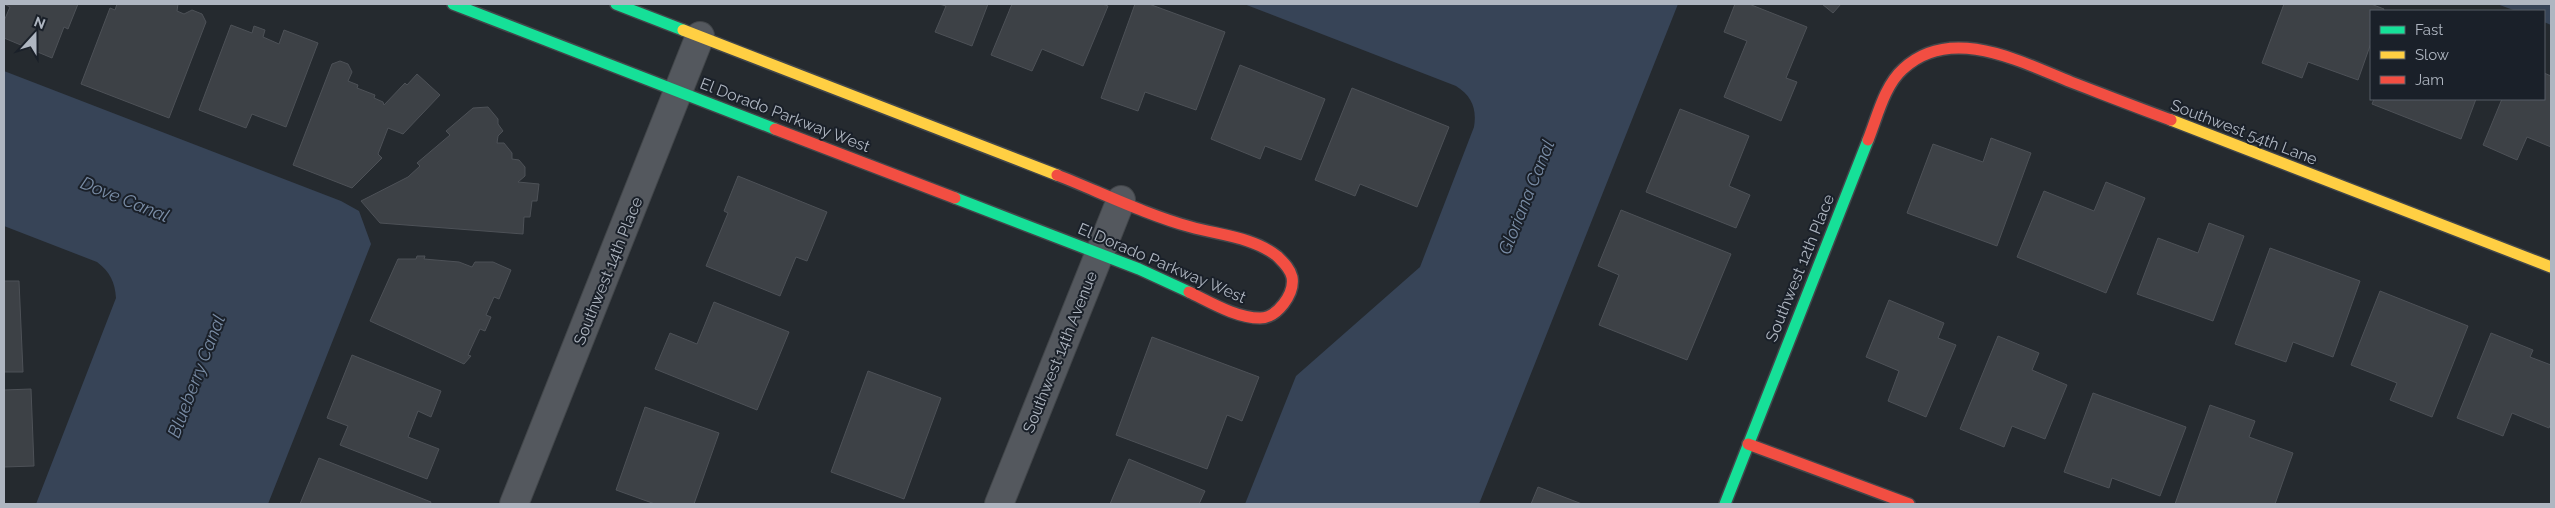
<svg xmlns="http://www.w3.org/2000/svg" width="2555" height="508" font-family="Raleway,sans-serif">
  <rect width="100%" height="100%" fill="#252a2f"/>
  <g fill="#374457">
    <path d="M1244,4h434l-199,500h-234l51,-128 124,-109 54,-140c3,-18 -2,-31 -18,-41z"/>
    <path d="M2497,4h54v21l-7,-3v-11h-28z"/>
    <path d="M4,71l337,130 18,10 12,33 -103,260h-232l80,-206c-1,-16 -6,-26 -19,-36l-93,-36z"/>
  </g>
  <g fill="#3d4146" stroke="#4d5157">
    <path d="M4,4h74l-10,25 -4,-2 -12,31 -48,-20v-17l6,-14z"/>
    <path d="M117,4h61l-1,7 7,3 8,-4 10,4 4,8 -37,96 -88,-34 29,-76 5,2z"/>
    <path d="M939,4h49l-16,42 -37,-14 11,-26z"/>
    <path d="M1012,4h90l6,2 -25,60 -41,-17 -10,22 -41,-16z"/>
    <path d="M1135,4h14l76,28 -29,78 -51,-18 -7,19 -37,-13z"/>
    <path d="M1735,4h14l58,23 -21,51 11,4 -16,39 -57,-24 23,-56 -23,-9z"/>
    <path d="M1822,4h19l-8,9z"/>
    <path d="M2284,4h87l13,5 -1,2h-12v32l-13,37 -50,-18 -6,16 -40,-15z"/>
    <path d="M231,25l21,8 2,-7 11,4 -2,7 16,7 5,-14 34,13 -32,84 -34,-13 -6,14 -47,-18z"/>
    <path d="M340,61l8,3 4,8 -4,9 10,4 -1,3 18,7 -1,3 9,4 1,3 21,-22 2,2 10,-11 23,21 -37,39 -15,-6 -10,26 4,4 -30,30 -59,-23 39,-101z"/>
    <path d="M1240,65l85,34 -24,61 -36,-14 -5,13 -49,-20z"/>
    <path d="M2544,73l7,3v71l-24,-10 -10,23 -34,-15 19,-46h42z"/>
    <path d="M1352,88l97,39 -32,80 -57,-23 -5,12 -40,-16z"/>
    <path d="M2374,99h102l-15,40 -89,-35z"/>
    <path d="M488,107l10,12v5l5,7 -5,5 -1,7h7l8,10v6l7,1 6,7v9l-7,6 21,2 -2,17h-5l-2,16h-6l-1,17 -143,-11 -19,-22 47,-24 12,-11 -3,-3 33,-28 -4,-4 27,-23z"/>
    <path d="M1680,109l69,27 -20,50 21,9 -14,33 -90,-36z"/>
    <path d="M1991,138l40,15 -34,93 -90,-33 26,-69 50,18z"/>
    <path d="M738,176l89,36 -20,49 -11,-4 -16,39 -74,-30 22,-53 -4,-2z"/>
    <path d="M2106,182l39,16 -39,95 -89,-36 27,-66 50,20z"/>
    <path d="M1621,210l110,44 -44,106 -88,-35 20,-50 -21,-9z"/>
    <path d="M2209,223l35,13 -31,85 -76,-27 21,-56 40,15z"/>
    <path d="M2270,248l90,33 -27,76 -40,-15 -7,20 -51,-18z"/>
    <path d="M417,256h8l-1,3 35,3 13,5 3,-5h18l18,8 -12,29 -5,-2 -8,18 5,2 -6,14 -5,-2 -12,26 3,1 -7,8 -94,-43 28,-62h18z"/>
    <path d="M4,281h15l4,91h-19z"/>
    <path d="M2380,291l88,35 -36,91 -42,-17 7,-17 -46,-18z"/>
    <path d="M1889,300l55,23 -6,15 18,7 -30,72 -38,-16 11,-30 -33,-14z"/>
    <path d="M714,302l75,30 -32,78 -102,-41 15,-36 27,11z"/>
    <path d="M2491,333l42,17 -3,7 21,8v58l-2,5 -37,-15 -9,23 -46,-18z"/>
    <path d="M1998,336l41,17 -7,17 35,15 -22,54 -33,-13 -8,21 -44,-18z"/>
    <path d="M1152,337l107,40 -17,44 -15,-6 -20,54 -91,-34z"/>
    <path d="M352,355l89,36 -10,26 -13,-6 -10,26 31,12 -12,30 -87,-34 8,-19 -21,-8z"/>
    <path d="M868,371l73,27 -37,101 -73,-27z"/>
    <path d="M31,389l3,77 -30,1v-77z"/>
    <path d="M2093,393l93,34 -26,69 -48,-18 -3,10 -45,-16z"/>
    <path d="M2210,405l45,16 -6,16 44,16 -18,51h-100z"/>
    <path d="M645,407l74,26 -25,71h-39l-39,-14z"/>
    <path d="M319,458l112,44 -1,2h-130z"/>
    <path d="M1129,459l76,32 -6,13h-89z"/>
    <path d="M1538,487l44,17h-51z"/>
  </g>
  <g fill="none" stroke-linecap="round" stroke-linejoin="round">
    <defs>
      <g id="street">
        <path d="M514,504l186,-468"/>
        <path d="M999,504l122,-304"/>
      </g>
      <g id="fast">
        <path d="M453,4l322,125"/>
        <path d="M616,4l67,26"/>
        <path d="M955,198l184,71 50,23"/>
        <path d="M1725,504l143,-364"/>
      </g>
      <g id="slow">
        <path d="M683,30l374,145"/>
        <path d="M2171,120l380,147"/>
      </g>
      <g id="jam">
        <path d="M775,129l180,69"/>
        <path d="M1868,140c9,-22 16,-54 35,-71 48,-45 118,-7 168,13 34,13 67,26 100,38"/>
        <path d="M1057,175c43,17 90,40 134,52 28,8 62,10 86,29 6,6 13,12 15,21 3,17 -15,41 -32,41 -24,0 -50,-16 -71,-26"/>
        <path d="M1748,444l161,60"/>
      </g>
    </defs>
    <use href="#street" stroke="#42464a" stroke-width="30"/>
    <use href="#fast" stroke="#42464a" stroke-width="14"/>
    <use href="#slow" stroke="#42464a" stroke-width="14"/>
    <use href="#jam" stroke="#42464a" stroke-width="14"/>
    <use href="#street" stroke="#54585e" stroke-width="28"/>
    <use href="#fast" stroke="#16e098" stroke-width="11"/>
    <use href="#slow" stroke="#ffcf43" stroke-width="11"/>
    <use href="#jam" stroke="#f24e42" stroke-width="11"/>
  </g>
  <g text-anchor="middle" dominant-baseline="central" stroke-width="4" stroke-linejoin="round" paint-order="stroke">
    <g font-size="16" fill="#afb6c1" stroke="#1a2029">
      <text transform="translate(785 115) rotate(21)">El Dorado Parkway West</text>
      <text transform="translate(2244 132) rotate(21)">Southwest 54th Lane</text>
      <text transform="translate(1162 263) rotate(23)">El Dorado Parkway West</text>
      <text transform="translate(1800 268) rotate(-68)">Southwest 12th Place</text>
      <text transform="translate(608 271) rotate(-68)">Southwest 14th Place</text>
      <text transform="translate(1060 352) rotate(-68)">Southwest 14th Avenue</text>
    </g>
    <g font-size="18" font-style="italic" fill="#7a8da6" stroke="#1a2029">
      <text transform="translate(1526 197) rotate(-68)">Gloriana Canal</text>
      <text transform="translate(125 199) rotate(22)">Dove Canal</text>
      <text transform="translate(196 376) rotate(-69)">Blueberry Canal</text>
    </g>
  </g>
  <rect width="2555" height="508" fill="none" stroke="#afb6c1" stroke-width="10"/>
  <rect x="2370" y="10" width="175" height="90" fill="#1a2029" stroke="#565c66"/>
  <rect x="2380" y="26" width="25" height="8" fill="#16e098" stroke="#565c66"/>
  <text x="2415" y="35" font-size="15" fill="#afb6c1">Fast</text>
  <rect x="2380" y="51" width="25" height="8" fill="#ffcf43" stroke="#565c66"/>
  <text x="2415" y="60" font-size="15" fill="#afb6c1">Slow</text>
  <rect x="2380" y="76" width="25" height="8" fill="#f24e42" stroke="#565c66"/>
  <text x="2415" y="85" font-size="15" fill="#afb6c1">Jam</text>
  <g transform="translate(35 35) rotate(21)" stroke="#1a2029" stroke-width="4" paint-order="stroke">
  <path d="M0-4L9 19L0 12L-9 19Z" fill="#afb6c1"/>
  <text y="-8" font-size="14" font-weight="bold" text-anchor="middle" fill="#afb6c1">N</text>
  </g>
</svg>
